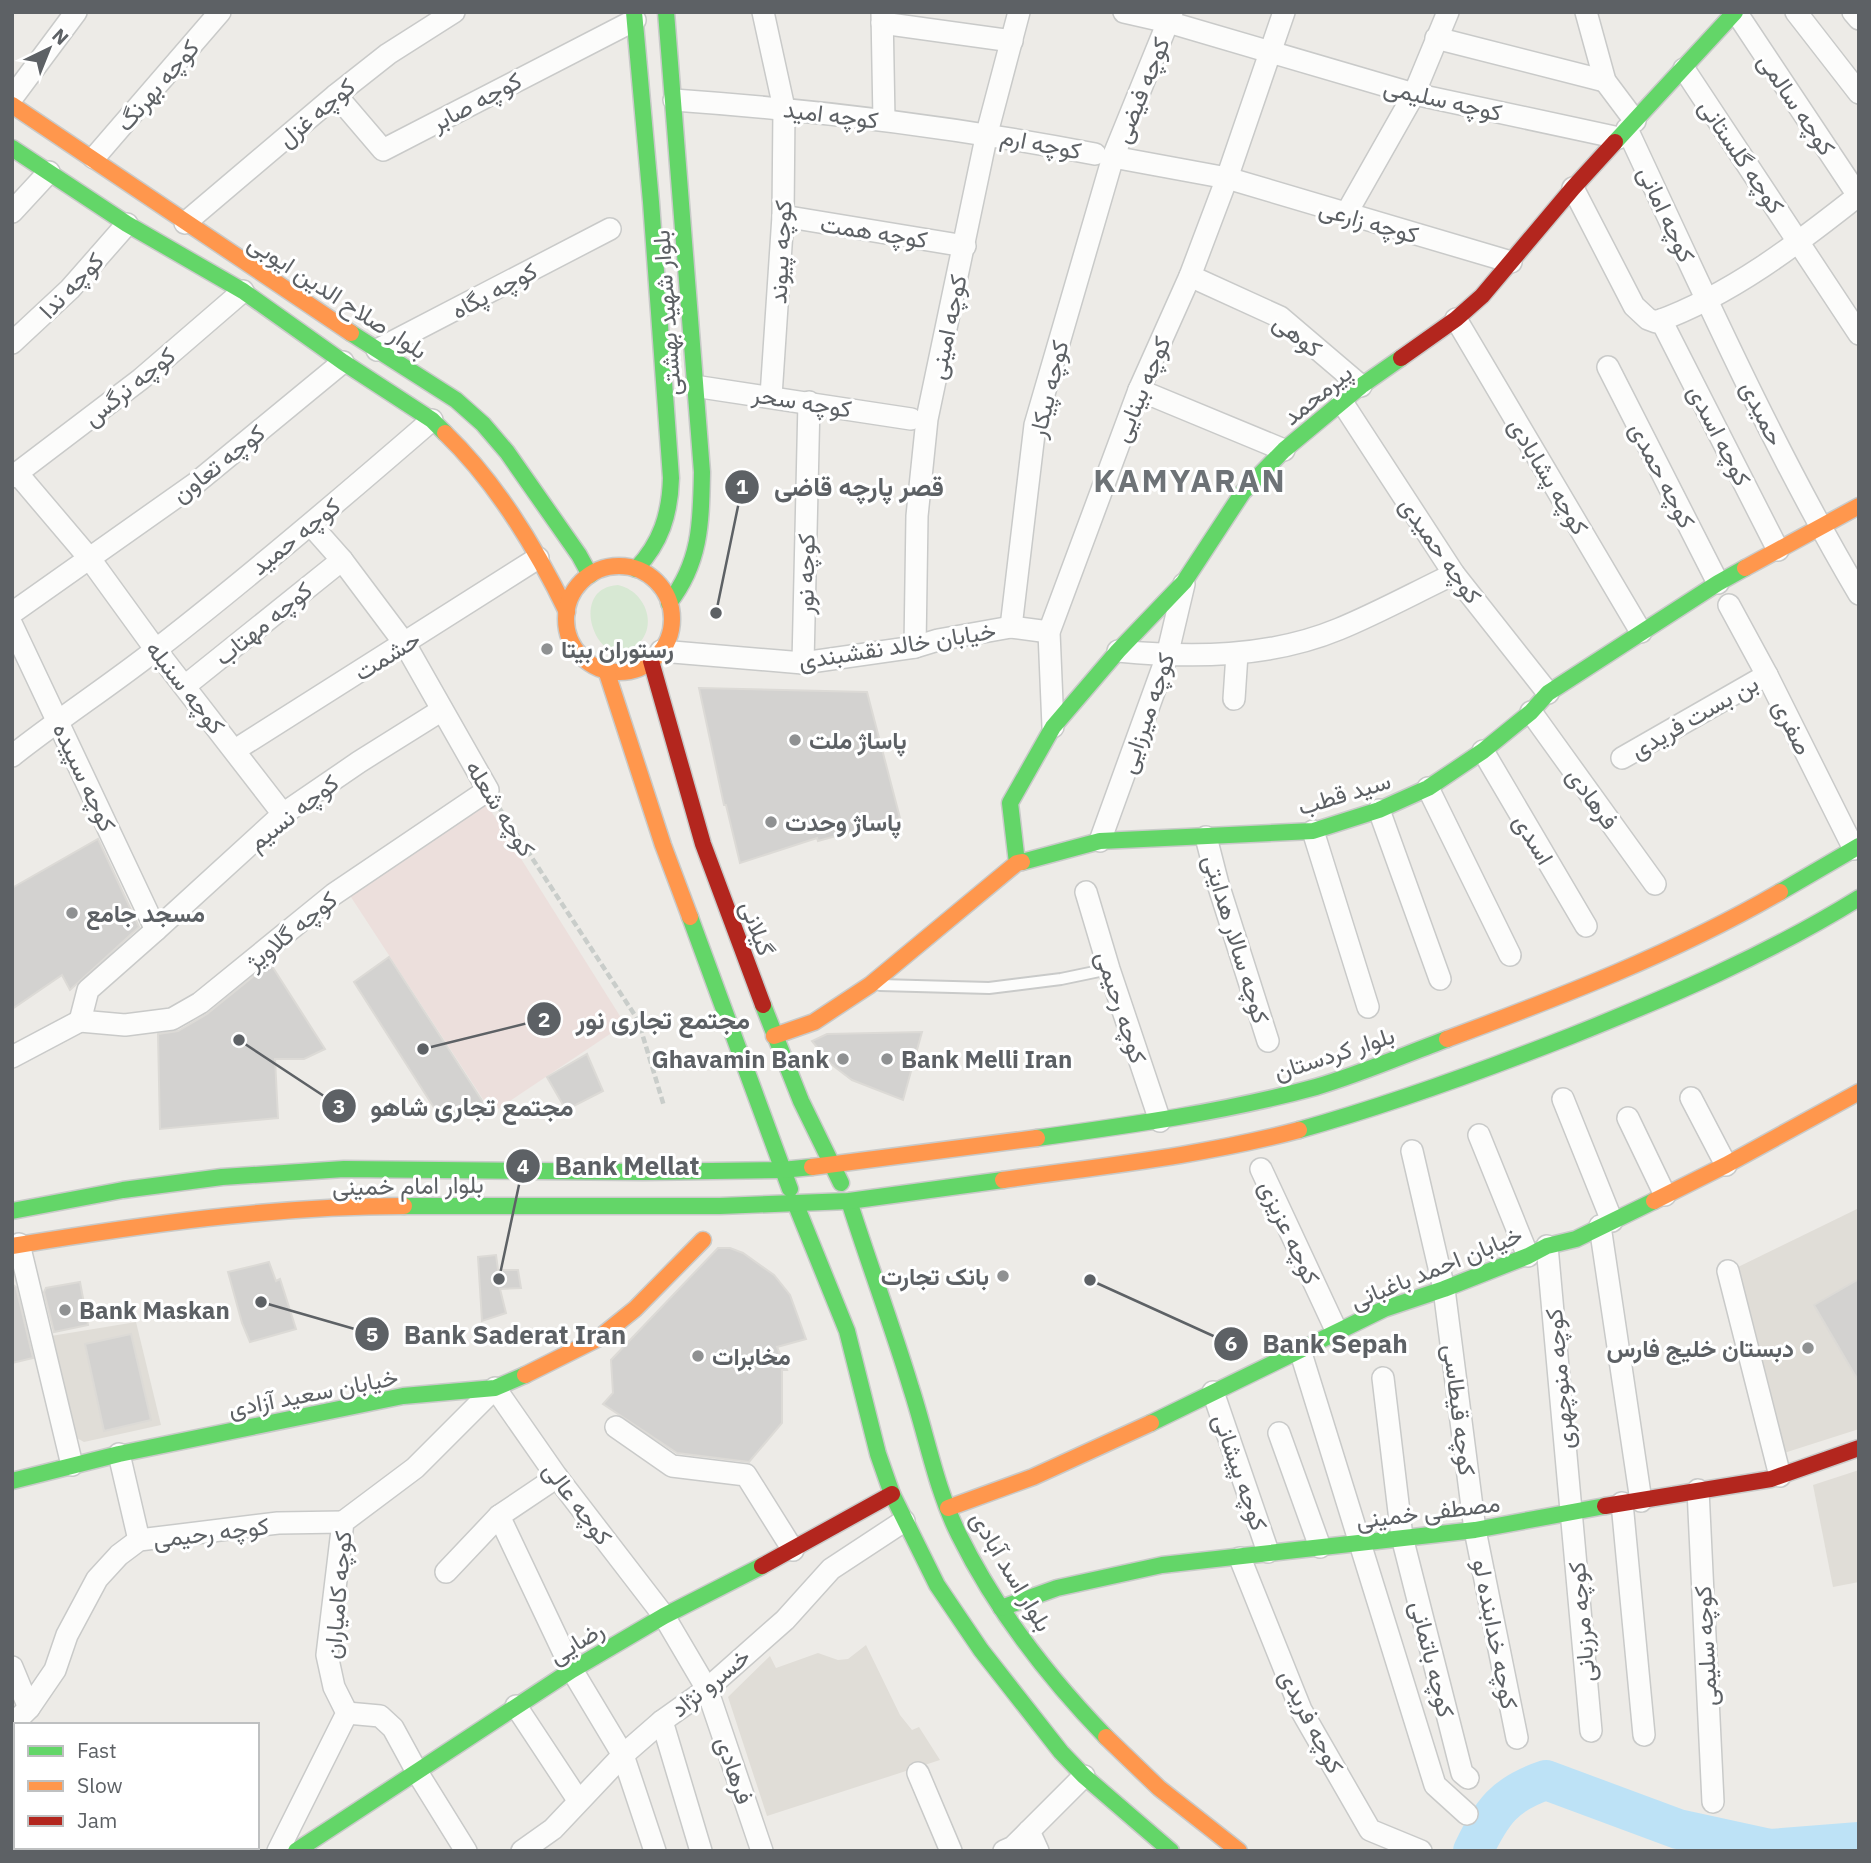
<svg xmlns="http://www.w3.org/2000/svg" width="1871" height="1863" font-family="'IBM Plex Sans',Vazirmatn,sans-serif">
  <rect width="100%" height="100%" fill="#edebe7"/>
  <g fill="#e0ddd7">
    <path d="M1859,1208v221l-75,24 -48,-185z"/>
    <path d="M136,1322l25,103 -77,17 -9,-5 -24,-101z"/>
    <path d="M1859,1470v112l-26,5 -20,-102z"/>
    <path d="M866,1645l34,70 12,15 7,-3 21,33 -173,56 -39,-119 42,-41 6,12 42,-15 20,7 10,-1z"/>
  </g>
  <path fill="#ecdfdc" d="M486,803l139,221 -133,89 -145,-222z"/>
  <path fill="#d7e8d3" d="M618,585c28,6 42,43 17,62 -36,29 -70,-59 -17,-62z"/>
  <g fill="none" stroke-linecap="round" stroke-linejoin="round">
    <path stroke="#bde2f6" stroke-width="40" d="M1473,1851c19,-39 31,-57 73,-71l132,49 92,20 89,-7"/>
  </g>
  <g fill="#d3d2d0" stroke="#dcdad6" stroke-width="2">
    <path d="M699,688l168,4 33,126 -82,23 -1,-3 -77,25 -14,-58h-2z"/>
    <path d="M98,839l41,88 -69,63 -8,-15 -50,34v-121z"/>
    <path d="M389,957l103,159 -52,1 -86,-135z"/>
    <path d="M270,963l55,86 -21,10h-29l3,59 -118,11 -2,-95 20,-3 29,-17z"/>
    <path d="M922,1032l-19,68 -51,-20 -21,-16 -19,-23 15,-7z"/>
    <path d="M587,1054l16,37 -37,19 -19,-33z"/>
    <path d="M718,1248h12l13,5 31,22 16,20 16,44 -29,8 10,23h-5v53l-33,39 -72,-9 -74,-49 10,-11 -2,-33z"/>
    <path d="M496,1255l2,15h20l3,18 -21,1 6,24 -24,8 -4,-64z"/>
    <path d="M269,1262l7,19 4,-2 16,50 -46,13 -8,-19 -14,-51z"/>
    <path d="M1859,1279v103l-45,-77z"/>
    <path d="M80,1282l8,43 -34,7 -10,-40 2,-4z"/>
    <path d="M12,1284l4,3 17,71 -21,5z"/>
    <path d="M131,1334l20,86 -47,11 -19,-87z"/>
  </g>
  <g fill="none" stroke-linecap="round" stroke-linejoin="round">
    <defs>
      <path id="lane" d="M880,985l109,3 72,-9 48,-10"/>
      <g id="street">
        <path d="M763,12l21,96 -1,108 -12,180"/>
        <path d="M882,12l2,108"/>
        <path d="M1124,12l44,10 246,72 205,44"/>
        <path d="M1586,12l19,69 30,40"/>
        <path d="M1736,12l123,185"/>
        <path d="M1796,12l63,81"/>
        <path d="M1853,12l6,7"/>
        <path d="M882,23l130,18"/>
        <path d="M1436,38l169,43"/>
        <path d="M1684,69l175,265"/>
        <path d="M336,95l47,55 252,-130"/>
        <path d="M12,98l64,-86"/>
        <path d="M674,100c142,10 281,27 421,54"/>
        <path d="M1627,129c73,156 144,316 232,465"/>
        <path d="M1113,157l114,21 284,84"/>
        <path d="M94,158l126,-146"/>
        <path d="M1573,188l61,118 14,13 8,3c75,-27 141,-78 203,-127"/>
        <path d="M12,212l37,-40"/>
        <path d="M1346,214l68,-120 34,-82"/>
        <path d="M783,216l182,30"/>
        <path d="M185,223l151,-128 52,-41 66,-42"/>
        <path d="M1190,276l90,41 81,69"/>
        <path d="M1456,319l185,313"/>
        <path d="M1661,320l117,230"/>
        <path d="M12,343l58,-54 57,-65"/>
        <path d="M377,350l233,-121"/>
        <path d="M1608,367l110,216"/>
        <path d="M694,386l217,33"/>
        <path d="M1139,390l145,60"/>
        <path d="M1342,402l112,172 94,119"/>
        <path d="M17,473l73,86 66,91 127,164"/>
        <path d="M12,477l129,-98 102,-88"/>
        <path d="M1729,605l38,70 87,174"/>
        <path d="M12,613l184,-130 147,-121"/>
        <path d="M12,625l144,305"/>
        <path d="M1011,627l24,-202 78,-268 59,-145"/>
        <path d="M915,647l2,-131 10,-97 60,-286 32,-121"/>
        <path d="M661,651l142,12 112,-16 23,-7 73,-13 38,5"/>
        <path d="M1118,651c73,7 151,7 221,-22 39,-16 77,-37 115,-55"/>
        <path d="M803,663l6,-261"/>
        <path d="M185,686l157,-126"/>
        <path d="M1234,699l3,-45"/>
        <path d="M1531,712l124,172"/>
        <path d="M1053,727l-4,-95 90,-242 51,-114 37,-98 57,-166"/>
        <path d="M235,750l303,-192"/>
        <path d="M1483,751l103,175"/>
        <path d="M12,756c48,-38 99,-71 146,-108 94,-73 184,-150 274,-228"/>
        <path d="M1622,758l145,-83"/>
        <path d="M1428,788l82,167"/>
        <path d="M1379,810l61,169"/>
        <path d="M1313,831l55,176"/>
        <path d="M1206,837l12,47 50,157"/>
        <path d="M1100,841l67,-185 17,-72"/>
        <path d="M1086,892l23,77 51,152"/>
        <path d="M80,1021l45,4 47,-6 28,-16 134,-109 154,-104 -83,-146 -63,-84 -31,-35"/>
        <path d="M80,1021l8,-31 68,-60 127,-116 76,-52 83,-52"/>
        <path d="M12,1057l68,-36"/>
        <path d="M1691,1098l35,67"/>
        <path d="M1563,1099l49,122"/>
        <path d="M1628,1118l37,77"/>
        <path d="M1479,1135l49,121"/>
        <path d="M1412,1151l32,138 31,241 42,208"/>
        <path d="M1261,1169l76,163"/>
        <path d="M1600,1226l41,275"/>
        <path d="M19,1244l53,221"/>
        <path d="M1547,1246l44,485"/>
        <path d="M1728,1271l52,205"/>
        <path d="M1300,1350l135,435 32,29"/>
        <path d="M1383,1378l19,159 60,236 6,5"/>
        <path d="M1213,1392l55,160"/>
        <path d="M616,1427l56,39 74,9 47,75"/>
        <path d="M1279,1433l41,114"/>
        <path d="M119,1454l20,86"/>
        <path d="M1698,1490l15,312"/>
        <path d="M1622,1503l22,232"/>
        <path d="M499,1516l73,154 51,85 32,96"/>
        <path d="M1240,1558l61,152 69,120 51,21"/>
        <path d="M446,1572l53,-56 58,-39"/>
        <path d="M12,1667l17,41"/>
        <path d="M516,1706l62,94"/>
        <path d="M347,1713l33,3 13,12 24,44 49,79"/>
        <path d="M662,1721l39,130"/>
        <path d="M12,1725l17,-17 26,-38 12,-35 30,-56 22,-24 20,-15 139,-17 65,-1"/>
        <path d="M918,1773l33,78"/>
        <path d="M278,1851l69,-138 -13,-26 -7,-32 16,-133 72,-54 80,-80 62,89 107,139 43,73 55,162"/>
        <path d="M522,1851l31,-22 70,-74 39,-34 45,-32 78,-69 46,-51 73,-48"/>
        <path d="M1004,1851l9,-4 16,-16"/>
        <path d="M1038,1851l-9,-20 55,-55"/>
      </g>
      <g id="fast">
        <path d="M634,12l17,190 20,276c-1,36 -10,65 -35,91"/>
        <path d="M666,12l36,460c-1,50 -1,90 -33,131"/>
        <path d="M1615,142l120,-130"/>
        <path d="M12,148l115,76 116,67 100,71 89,58 13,13"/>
        <path d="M351,333l105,67 27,24 24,28 72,103 11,20"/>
        <path d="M1022,862l78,-21 213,-10 66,-21 49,-22 55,-37 48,-39 17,-19 170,-110 27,-15"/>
        <path d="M1017,863l-7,-60 43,-76 65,-76 66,-69 59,-90 41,-42 77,-64 40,-28"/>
        <path d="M1780,892l79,-46"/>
        <path d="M690,917l100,272"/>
        <path d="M763,1005l38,96 40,82"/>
        <path d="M1299,1130c93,-26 183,-59 272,-94 100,-40 196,-81 288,-138"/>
        <path d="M1037,1138c94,-13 188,-26 279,-51 44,-13 88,-32 131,-48"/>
        <path d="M849,1201c20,63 43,124 62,187 16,49 25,101 48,147 37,75 89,142 147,202"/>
        <path d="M796,1205l51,126 31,123 14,40 45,91 44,65 80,102 23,24 87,75"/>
        <path d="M404,1206h316l129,-5 154,-21"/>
        <path d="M12,1211l111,-21 99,-13 122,-8 299,3 139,-2 30,-3"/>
        <path d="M1151,1423l233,-114 60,-20 84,-33 19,-10 29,-7 78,-38"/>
        <path d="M12,1481l107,-27 284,-58 92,-8 30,-13"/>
        <path d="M1001,1608l56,-20 105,-23 313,-35 130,-24"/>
        <path d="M296,1851l276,-181 92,-54 98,-50"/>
      </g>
      <g id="slow">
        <path d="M12,105l339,228"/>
        <path d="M445,433c52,50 91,115 122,179"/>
        <circle cx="619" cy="619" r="53"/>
        <path d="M1745,568l114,-62"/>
        <path d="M606,670l57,175 27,72"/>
        <path d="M774,1036l40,-14 56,-37 147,-122 5,-1"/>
        <path d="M1447,1039c113,-42 228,-86 333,-147"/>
        <path d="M812,1167l225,-29"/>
        <path d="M1003,1180c99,-14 199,-24 296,-50"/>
        <path d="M1654,1201l72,-36 133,-73"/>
        <path d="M12,1246c129,-21 261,-40 392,-40"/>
        <path d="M525,1375l74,-37 36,-29 68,-69"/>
        <path d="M948,1508l85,-31 118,-54"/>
        <path d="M1106,1737l53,51 80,63"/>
      </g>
      <g id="jam">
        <path d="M1401,358l55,-39 26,-23 91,-108 42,-46"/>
        <path d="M651,661l52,183 60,161"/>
        <path d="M1605,1506l166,-27 88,-31"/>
        <path d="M762,1566l130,-72"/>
      </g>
    </defs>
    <use href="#lane" stroke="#c9cac9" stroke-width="14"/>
    <use href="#street" stroke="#c9cac9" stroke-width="24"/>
    <use href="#fast" stroke="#c9cac9" stroke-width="19"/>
    <use href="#slow" stroke="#c9cac9" stroke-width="19"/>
    <use href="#jam" stroke="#c9cac9" stroke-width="19"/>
    <path stroke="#c9cdca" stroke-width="4.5" stroke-dasharray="7 3.5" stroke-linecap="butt" d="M498,806l140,214 26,86"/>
    <use href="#lane" stroke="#fcfcfb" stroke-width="10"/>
    <use href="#street" stroke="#fcfcfb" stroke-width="21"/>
    <use href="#fast" stroke="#63d668" stroke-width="16"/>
    <use href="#slow" stroke="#ff974d" stroke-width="16"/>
    <use href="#jam" stroke="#b3261e" stroke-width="16"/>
  </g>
  <g fill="#8f9192" stroke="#fff" stroke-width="2.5">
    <circle cx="547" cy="649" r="7"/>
    <circle cx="795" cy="740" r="7"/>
    <circle cx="771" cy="822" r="7"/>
    <circle cx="72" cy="913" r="7"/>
    <circle cx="843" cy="1059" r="7"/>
    <circle cx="887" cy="1059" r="7"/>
    <circle cx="1003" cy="1276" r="7"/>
    <circle cx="65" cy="1310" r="7"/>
    <circle cx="1808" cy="1348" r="7"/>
    <circle cx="698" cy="1356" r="7"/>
  </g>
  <g text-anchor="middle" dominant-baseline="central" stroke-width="6" stroke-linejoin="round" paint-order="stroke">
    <g font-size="24" fill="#5d6165" stroke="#fff">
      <text transform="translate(157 85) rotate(-49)">کوچه بهرنگ</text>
      <text transform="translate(1141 90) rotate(-68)">کوچه فیضی</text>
      <text transform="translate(1443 99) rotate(13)">کوچه سلیمی</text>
      <text transform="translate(476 101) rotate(-28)">کوچه صابر</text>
      <text transform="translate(1797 104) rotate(56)">کوچه سالمی</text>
      <text transform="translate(316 112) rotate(-40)">کوچه غزل</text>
      <text transform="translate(831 114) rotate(7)">کوچه امید</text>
      <text transform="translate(1041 143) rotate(11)">کوچه ارم</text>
      <text transform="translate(1742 156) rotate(56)">کوچه گلستانی</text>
      <text transform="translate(1667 214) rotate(65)">کوچه امانی</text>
      <text transform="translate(1369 221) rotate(16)">کوچه زارعی</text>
      <text transform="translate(874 231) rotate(9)">کوچه همت</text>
      <text transform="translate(780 252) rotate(-87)">کوچه پیوند</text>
      <text transform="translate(71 285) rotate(-46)">کوچه ندا</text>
      <text transform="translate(494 290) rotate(-28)">کوچه پگاه</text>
      <text transform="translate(338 296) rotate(33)">بلوار صلاح الدین ایوبی</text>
      <text transform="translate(666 313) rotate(-94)">بلوار شهید بهشتی</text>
      <text transform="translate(947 327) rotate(-78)">کوچه امینی</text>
      <text transform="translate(1298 335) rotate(38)">کوهی</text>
      <text transform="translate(129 386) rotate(-39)">کوچه نرگس</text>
      <text transform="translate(1048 389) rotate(-76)">کوچه پیکار</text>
      <text transform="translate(1141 389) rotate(-67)">کوچه بینایی</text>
      <text transform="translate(1317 394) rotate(-39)">پیرمحمد</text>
      <text transform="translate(802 401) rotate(9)">کوچه سحر</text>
      <text transform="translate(1763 413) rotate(64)">حمیدی</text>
      <text transform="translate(1720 435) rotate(63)">کوچه اسدی</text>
      <text transform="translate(218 463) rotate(-38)">کوچه تعاون</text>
      <text transform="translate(1663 475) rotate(63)">کوچه حمدی</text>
      <text transform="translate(1549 476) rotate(59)">کوچه پشابادی</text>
      <text transform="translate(295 536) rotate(-39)">کوچه حمید</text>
      <text transform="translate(1441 550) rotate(55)">کوچه حمیدی</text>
      <text transform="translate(805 574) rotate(-89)">کوچه نور</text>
      <text transform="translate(263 623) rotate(-39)">کوچه مهتاب</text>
      <text transform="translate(897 645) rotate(-9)">خیابان خالد نقشبندی</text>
      <text transform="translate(387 655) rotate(-32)">حشمت</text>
      <text transform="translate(186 687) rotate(52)">کوچه سنبله</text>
      <text transform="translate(1146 713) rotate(-71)">کوچه میرزایی</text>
      <text transform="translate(1694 716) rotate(-30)">بن بست فریدی</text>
      <text transform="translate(1793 727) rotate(64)">صفری</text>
      <text transform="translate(85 777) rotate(65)">کوچه سپیده</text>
      <text transform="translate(1344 793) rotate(-17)">سید قطب</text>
      <text transform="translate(1593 798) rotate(54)">فرهادی</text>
      <text transform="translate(501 808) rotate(58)">کوچه شعله</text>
      <text transform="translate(293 812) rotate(-38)">کوچه نسیم</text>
      <text transform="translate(1534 839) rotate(59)">اسدی</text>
      <text transform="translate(758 928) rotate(70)">گیلانی</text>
      <text transform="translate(291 930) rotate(-39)">کوچه گلاویژ</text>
      <text transform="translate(1237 939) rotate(73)">کوچه سالار هدایتی</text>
      <text transform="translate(1122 1007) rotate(72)">کوچه رحیمی</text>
      <text transform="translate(1334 1053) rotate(-18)">بلوار کردستان</text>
      <text transform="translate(408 1185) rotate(-1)">بلوار امام خمینی</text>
      <text transform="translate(1290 1232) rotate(65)">کوچه عزیزی</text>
      <text transform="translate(1436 1267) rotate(-22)">خیابان احمد باغبانی</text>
      <text transform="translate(1559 1379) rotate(-95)">کوچه منوچهری</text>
      <text transform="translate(313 1392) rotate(-11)">خیابان سعید آزادی</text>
      <text transform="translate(1460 1410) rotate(83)">کوچه قیطاسی</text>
      <text transform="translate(1241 1472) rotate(71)">کوچه پیشانی</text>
      <text transform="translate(578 1503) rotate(53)">کوچه عالی</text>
      <text transform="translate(1428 1511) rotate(-7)">مصطفی خمینی</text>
      <text transform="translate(211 1532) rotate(-7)">کوچه رحیمی</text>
      <text transform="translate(1012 1571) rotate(59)">بلوار اسد آبادی</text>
      <text transform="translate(337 1595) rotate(-85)">کوچه کامیاران</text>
      <text transform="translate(1581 1622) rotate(-95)">کوچه مرزبانی</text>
      <text transform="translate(1496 1634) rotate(79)">کوچه خدابنده لو</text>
      <text transform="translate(576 1642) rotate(-31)">رضایی</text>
      <text transform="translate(1705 1646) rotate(-93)">کوچه سلیمی</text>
      <text transform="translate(1433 1659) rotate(76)">کوچه باتمانی</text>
      <text transform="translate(710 1682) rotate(-39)">خسرو نژاد</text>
      <text transform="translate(1312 1721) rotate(63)">کوچه فریدی</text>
      <text transform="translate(735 1770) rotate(71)">فرهادی</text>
    </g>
    <g font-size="24" font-weight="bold" fill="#5d6165" stroke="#fff" text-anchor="start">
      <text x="561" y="649">رستوران بیتا</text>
      <text x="809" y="740">پاساژ ملت</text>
      <text x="785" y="822">پاساژ وحدت</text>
      <text x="86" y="913">مسجد جامع</text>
      <text x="829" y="1059" text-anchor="end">Ghavamin Bank</text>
      <text x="901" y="1059">Bank Melli Iran</text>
      <text x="989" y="1276" text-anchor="end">بانک تجارت</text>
      <text x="79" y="1310">Bank Maskan</text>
      <text x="1794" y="1348" text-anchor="end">دبستان خلیج فارس</text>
      <text x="712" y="1356">مخابرات</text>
    </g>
    <g font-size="32" font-weight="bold" letter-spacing="2" fill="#6e7377" stroke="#fff">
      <text x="1190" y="480">KAMYARAN</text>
    </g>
  </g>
  <path fill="none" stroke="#5d6165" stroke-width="2.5" d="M716 613L742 487M423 1049L544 1019M239 1040L339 1106M499 1279L523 1166M261 1302L372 1334M1090 1280L1231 1344"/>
  <g fill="#5d6165" stroke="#fff" stroke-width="2.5">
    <circle cx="716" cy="613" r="7"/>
    <circle cx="423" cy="1049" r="7"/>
    <circle cx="239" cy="1040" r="7"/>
    <circle cx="499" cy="1279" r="7"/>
    <circle cx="261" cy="1302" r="7"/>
    <circle cx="1090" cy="1280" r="7"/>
    <circle cx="742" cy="487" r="18"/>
    <circle cx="544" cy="1019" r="18"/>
    <circle cx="339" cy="1106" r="18"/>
    <circle cx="523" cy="1166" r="18"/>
    <circle cx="372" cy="1334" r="18"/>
    <circle cx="1231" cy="1344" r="18"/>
  </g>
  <g font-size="21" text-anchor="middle" font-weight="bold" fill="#fff">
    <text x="742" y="494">1</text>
    <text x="544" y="1027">2</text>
    <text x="339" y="1114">3</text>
    <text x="523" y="1174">4</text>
    <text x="372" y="1342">5</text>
    <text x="1231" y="1351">6</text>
  </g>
  <g font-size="26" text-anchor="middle" font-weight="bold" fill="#5d6165" stroke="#fff" stroke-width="6" stroke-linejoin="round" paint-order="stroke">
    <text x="859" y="496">قصر پارچه قاضی</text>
    <text x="663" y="1029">مجتمع تجاری نور</text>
    <text x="472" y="1116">مجتمع تجاری شاهو</text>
    <text x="627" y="1175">Bank Mellat</text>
    <text x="515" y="1344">Bank Saderat Iran</text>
    <text x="1335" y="1353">Bank Sepah</text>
  </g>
  <rect width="1871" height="1863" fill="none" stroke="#5d6165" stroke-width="28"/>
  <rect x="14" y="1723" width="245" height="126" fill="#ffffff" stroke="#bec0c1" stroke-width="2"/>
  <rect x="28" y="1746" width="35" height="10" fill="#63d668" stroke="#bec0c1" stroke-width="2"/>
  <text x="77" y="1758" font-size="21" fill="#5d6165">Fast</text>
  <rect x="28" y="1781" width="35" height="10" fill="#ff974d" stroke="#bec0c1" stroke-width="2"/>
  <text x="77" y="1793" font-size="21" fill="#5d6165">Slow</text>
  <rect x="28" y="1816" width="35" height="10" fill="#b3261e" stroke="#bec0c1" stroke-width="2"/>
  <text x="77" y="1828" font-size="21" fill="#5d6165">Jam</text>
  <g transform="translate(49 49) rotate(43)" stroke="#ffffff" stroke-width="5" paint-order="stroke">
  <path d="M0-5L12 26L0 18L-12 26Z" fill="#5d6165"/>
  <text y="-10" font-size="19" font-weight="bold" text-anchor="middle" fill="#5d6165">N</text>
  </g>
</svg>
